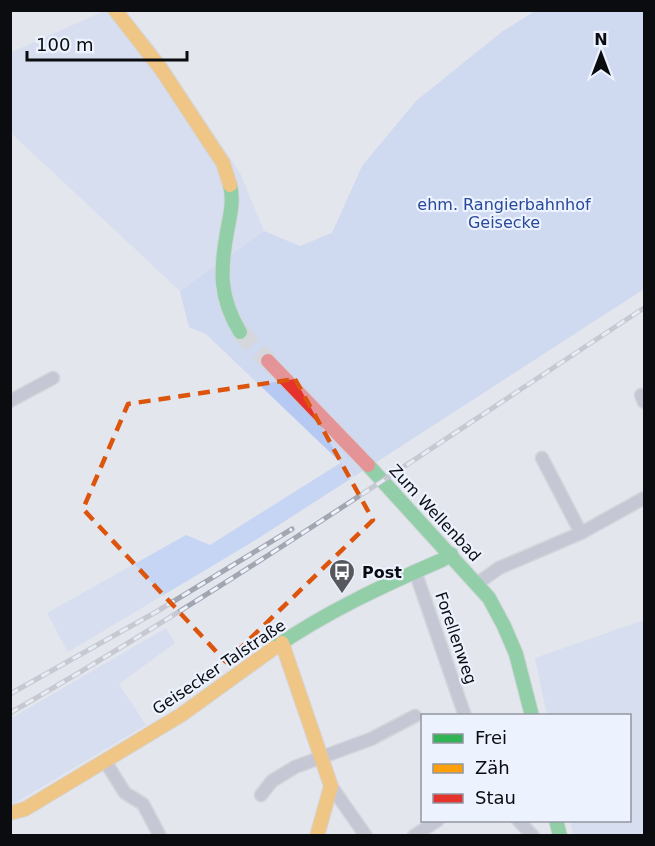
<svg xmlns="http://www.w3.org/2000/svg" width="655" height="846" font-family="'DejaVu Sans',sans-serif">
  <rect width="100%" height="100%" fill="#e3e6ec"/>
  <g fill="#c6d5f3">
    <path d="M104,11h20l28,32 88,130 24,58 -84,60 -169,-158 -1,-80z"/>
    <path d="M342,462l13,14 -101,65 -186,111 -21,-39 139,-78 24,10z"/>
    <path d="M644,620v215h-71l-3,-14 60,-1v-104l-83,-1 -12,-57z"/>
    <path d="M166,628l9,15 -56,41 27,41 -133,79 -3,-4v-81z"/>
  </g>
  <path fill="#b5c9f2" d="M535,11h109v278l-289,187 -149,-142 -17,-7 -9,-36 84,-60 36,15 32,-13 30,-67 54,-65 87,-70z"/>
  <g fill="none" stroke-linecap="round" stroke-linejoin="round">
    <path stroke="#c3c5cb" stroke-width="18" stroke-dasharray="18 9" stroke-linecap="butt" d="M240,332l28,29"/>
    <defs>
      <g id="street">
        <path d="M641,395l3,7"/>
        <path d="M10,401l43,-23"/>
        <path d="M542,458l39,75"/>
        <path d="M415,571l50,145"/>
        <path d="M478,583l21,-15 82,-35 63,-35"/>
        <path d="M105,761l20,32 18,11 17,32"/>
        <path d="M331,786l35,50"/>
        <path d="M261,795l11,-14 23,-14 76,-28 44,-23"/>
        <path d="M518,820l15,16"/>
        <path d="M414,836l24,-16"/>
      </g>
      <g id="fast">
        <path d="M230,185c4,16 0,31 -3,47 -7,39 -8,65 13,100"/>
        <path d="M368,465l121,133 15,28 12,28 16,62"/>
        <path d="M274,648c52,-36 110,-63 168,-88l9,-6"/>
        <path d="M556,820l4,16"/>
      </g>
      <g id="slow">
        <path d="M115,10l46,59 62,94 7,22"/>
        <path d="M282,643l49,143 -14,50"/>
        <path d="M10,813l15,-4 156,-94 93,-67"/>
      </g>
      <path id="jam" d="M268,361l100,104"/>
    </defs>
    <use href="#street" stroke="#c1c4c8" stroke-width="15"/>
    <use href="#fast" stroke="#c1c4c8" stroke-width="16"/>
    <use href="#slow" stroke="#c1c4c8" stroke-width="16"/>
    <use href="#jam" stroke="#c1c4c8" stroke-width="16"/>
    <use href="#street" stroke="#9fa5b5" stroke-width="12"/>
    <use href="#fast" stroke="#30b455" stroke-width="14"/>
    <use href="#slow" stroke="#ff9f0a" stroke-width="14"/>
    <use href="#jam" stroke="#e5322d" stroke-width="14"/>
    <defs>
      <g id="rail">
        <path d="M10,694l146,-82 136,-83"/>
        <path d="M10,713c218,-125 425,-268 634,-405"/>
      </g>
    </defs>
    <use href="#rail" stroke="#a2a6b0" stroke-width="5"/>
    <use href="#rail" stroke="#ecf2fe" stroke-width="3" stroke-dasharray="9" stroke-linecap="butt"/>
  </g>
  <path d="M0 0H655V846H0ZM295,379l78,141 -147,142 -143,-153 45,-105z" fill="#e3e6ec" fill-opacity=".55" fill-rule="evenodd"/>
  <path fill="none" stroke="#dd550c" stroke-width="4.5" stroke-dasharray="12 8" stroke-linejoin="round" d="M295,379l78,141 -147,142 -143,-153 45,-105z"/>
  <defs>
    <symbol id="bus-pin" viewBox="-11 -11 22 30"><path d="M0 17L-7.5 6A9.5 9.5 0 1 1 7.5 6Z" fill="#57585d" stroke="#ecf2fe"/><path d="M-5-6H5V4H4V6H2V4H-2V6H-4V4H-5ZM-3.5-4V0h7V-4ZM-3.5 1.2v1.5H-2V1.2ZM2 1.2v1.5H3.5V1.2Z" fill="#fff"/></symbol>
  </defs>
  <g fill-rule="evenodd">
    <use href="#bus-pin" x="327" y="557" width="30" height="40"/>
  </g>
  <g text-anchor="middle" dominant-baseline="central" stroke-width="4.5" stroke-linejoin="round" paint-order="stroke">
    <g font-size="16" fill="#284899" stroke="#ecf2fe">
      <text x="504" y="204">ehm. Rangierbahnhof<tspan x="504" dy="18">Geisecke</tspan></text>
    </g>
    <g font-size="16" fill="#0b0c10" stroke="#ecf2fe">
      <text transform="translate(435 513) rotate(47)">Zum Wellenbad</text>
      <text transform="translate(456 638) rotate(71)">Forellenweg</text>
      <text transform="translate(219 667) rotate(-34)">Geisecker Talstraße</text>
    </g>
    <g font-size="16" font-weight="bold" fill="#0b0c10" stroke="#ecf2fe" text-anchor="start">
      <text x="362" y="572">Post</text>
    </g>
  </g>
  <rect width="655" height="846" fill="none" stroke="#0b0c10" stroke-width="24"/>
  <rect x="421" y="714" width="210" height="108" fill="#ecf2fe" stroke="#92969f" stroke-width="1.5"/>
  <rect x="433" y="734" width="30" height="9" fill="#30b455" stroke="#92969f" stroke-width="1.5"/>
  <text x="475" y="744" font-size="18" fill="#0b0c10">Frei</text>
  <rect x="433" y="764" width="30" height="9" fill="#ff9f0a" stroke="#92969f" stroke-width="1.5"/>
  <text x="475" y="774" font-size="18" fill="#0b0c10">Zäh</text>
  <rect x="433" y="794" width="30" height="9" fill="#e5322d" stroke="#92969f" stroke-width="1.5"/>
  <text x="475" y="804" font-size="18" fill="#0b0c10">Stau</text>
  <g transform="translate(601 54)" stroke="#ecf2fe" stroke-width="4.5" paint-order="stroke">
  <path d="M0-4.5L10 22L0 15L-10 22Z" fill="#0b0c10"/>
  <text y="-9" font-size="16" font-weight="bold" text-anchor="middle" fill="#0b0c10">N</text>
  </g>
  <path d="M27 51v9h160v-9" fill="none" stroke="#0b0c10" stroke-width="3"/>
  <text x="36" y="51" font-size="18" fill="#0b0c10" stroke="#ecf2fe" stroke-width="4.5" paint-order="stroke">100 m</text>
</svg>
